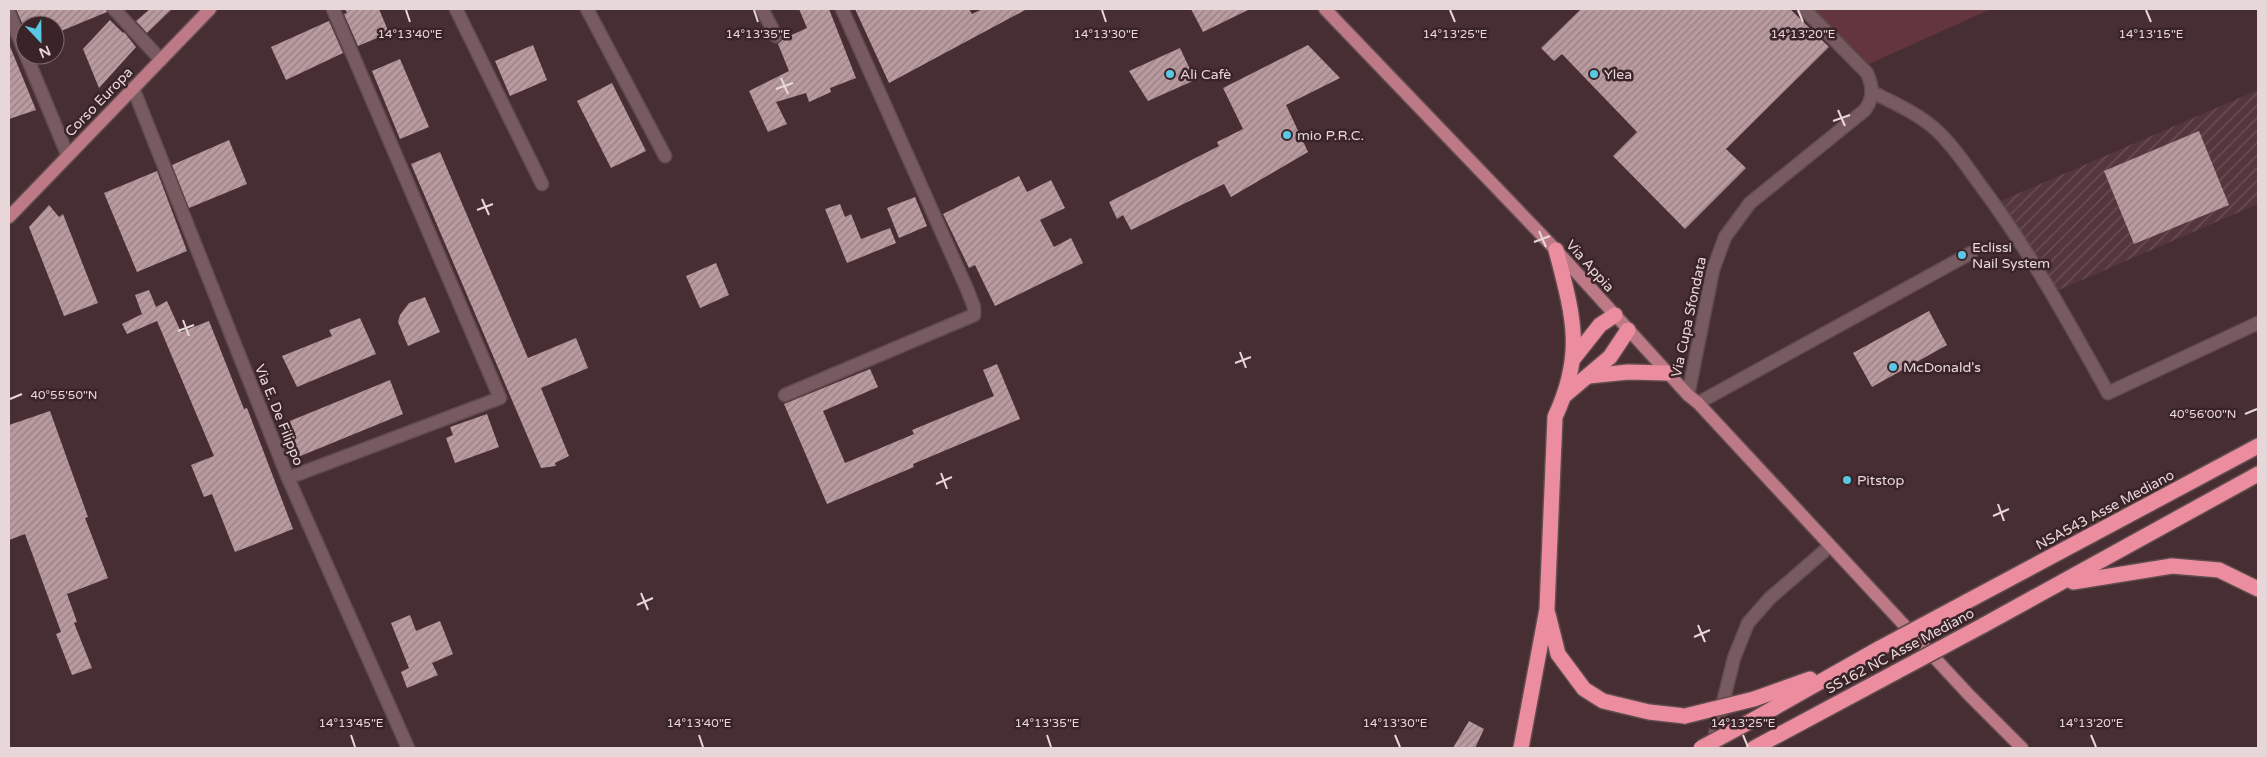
<svg xmlns="http://www.w3.org/2000/svg" width="2267" height="757" font-family="'Varela Round',sans-serif">
  <defs>
    <pattern id="industrial-furrows" width="10" height="10" patternUnits="userSpaceOnUse" patternTransform="scale(1.25)"><rect width="10" height="10" fill="#55363c"/><path d="M-1 1l2-2M0 10L10 0M9 11l2-2" fill="none" stroke="#6d5258"/></pattern>
    <pattern id="building-hatch" width="6" height="6" patternUnits="userSpaceOnUse" patternTransform="scale(1.25)"><rect width="6" height="6" fill="#b89a9f"/><path d="M-1 1l2-2M0 6l6-6M5 7l2-2" fill="none" stroke="#967f83"/></pattern>
  </defs>
  <rect width="100%" height="100%" fill="#462e32"/>
  <path fill="url(#industrial-furrows)" d="M2258,90v114l-211,91 -58,-89z"/>
  <path fill="#63353e" d="M1813,9h178l-122,55z"/>
  <g fill="url(#building-hatch)">
    <path d="M16,9h90l1,3 -46,19 -3,-6h-35z"/>
    <path d="M150,9h22l-25,24 -11,-12z"/>
    <path d="M345,9h34l10,24 -31,13 -14,-32 3,-1z"/>
    <path d="M799,9h30l27,69 -26,10 1,4 -22,10 -3,-9 -30,9 11,22 -19,8 -19,-41 40,-20 -11,-27 5,-5 24,-11z"/>
    <path d="M855,9h114l3,5 10,-5h45l-138,74z"/>
    <path d="M1191,9h59l-47,23z"/>
    <path d="M1581,9h209l39,38 -103,102 20,19 -61,61 -72,-73 24,-24 -75,-78 -8,7 -13,-13z"/>
    <path d="M110,20l13,13 1,-1 12,15 -37,41 -16,-39z"/>
    <path d="M329,21l14,32 -57,27 -15,-33z"/>
    <path d="M9,44l27,66 -27,9z"/>
    <path d="M533,45l14,35 -37,16 -15,-35z"/>
    <path d="M1308,45l32,33 -54,27 22,47 -77,45 -7,-13 -93,46 -8,-15 -6,4 -8,-17 110,-56 -2,-4 26,-13 -20,-41z"/>
    <path d="M1180,48l15,32 -47,21 -19,-30z"/>
    <path d="M400,59l29,68 -29,12 -28,-68z"/>
    <path d="M612,83l34,68 -35,17 -34,-67z"/>
    <path d="M2199,131l30,74 -95,39 -30,-73z"/>
    <path d="M229,140l18,44 -58,24 -17,-43z"/>
    <path d="M440,152l88,206 48,-20 12,30 -47,20 28,68 -14,7 1,3 -15,2 -130,-304z"/>
    <path d="M157,171l30,80 -50,21 -33,-79z"/>
    <path d="M1019,176l8,16 24,-12 14,28 -25,12 14,27 17,-9 12,25 -88,43 -20,-41 -6,3 -26,-54z"/>
    <path d="M915,197l12,29 -28,12 -12,-30z"/>
    <path d="M840,204l5,13 6,-3 10,25 29,-11 6,15 -49,20 -22,-54z"/>
    <path d="M49,205l10,12 4,-3 35,89 -34,13 -35,-89z"/>
    <path d="M716,263l13,32 -29,13 -14,-32z"/>
    <path d="M149,290l7,17 11,-6 14,31 28,-11 35,88 3,-1 46,121 -58,23 -23,-58 -8,3 -13,-32 23,-9 -57,-135 -30,13 -5,-10 20,-10 -7,-19z"/>
    <path d="M425,297l15,35 -32,14 -10,-24 2,-7 9,-12z"/>
    <path d="M1929,311l18,34 -75,42 -19,-34z"/>
    <path d="M360,318l16,36 -79,33 -15,-31 50,-20 -3,-6z"/>
    <path d="M997,364l23,55 -107,45 1,3 -87,37 -43,-100 86,-35 8,18 -55,24 22,52 69,-29 -2,-4 82,-34 -11,-26z"/>
    <path d="M390,380l13,34 -105,43 -13,-34z"/>
    <path d="M50,411l38,106 -3,1 23,60 -41,16 10,28 -3,1 18,45 -20,7 -16,-41 5,-2 -36,-98 -16,6v-115z"/>
    <path d="M487,414l12,33 -44,16 -9,-25 7,-3 -3,-8z"/>
    <path d="M410,615l6,16 24,-10 13,33 -21,9 6,12 -31,13 -6,-16 8,-4 -18,-45z"/>
    <path d="M1469,721l15,8 -9,19h-22z"/>
  </g>
  <g fill="none" stroke-linecap="round" stroke-linejoin="round">
    <defs>
      <g id="minor">
        <path d="M114,9l47,51"/>
        <path d="M456,9l86,175"/>
        <path d="M587,9l78,147"/>
        <path d="M762,9l14,27"/>
        <path d="M9,13l16,40"/>
        <path d="M26,55l42,101"/>
        <path d="M133,88l155,390 120,270"/>
        <path d="M1872,92c22,11 45,21 63,37 17,15 30,35 43,53 50,66 90,139 130,211l150,-70"/>
        <path d="M785,395l189,-80v-8l-7,-18 -125,-280"/>
        <path d="M1688,395l25,-125 12,-33 25,-34 115,-93c9,-13 8,-23 2,-37l-63,-64"/>
        <path d="M1698,403l273,-150"/>
        <path d="M288,478l212,-80 -167,-389"/>
        <path d="M1712,747l22,-89 14,-35 22,-25 60,-52"/>
      </g>
      <g id="major">
        <path d="M1325,9l231,241 132,145 10,8 272,293 52,52"/>
        <path d="M9,217l201,-208"/>
      </g>
      <g id="highway">
        <path d="M1573,359l27,-34 15,-10"/>
        <path d="M1589,376l39,-4 39,1"/>
        <path d="M1565,395l45,-38 18,-27"/>
        <path d="M2073,582l99,-16 47,4 39,19"/>
        <path d="M1966,602l292,-156"/>
        <path d="M1548,614l10,40 26,35 19,12 46,11 36,4"/>
        <path d="M1982,626l276,-152"/>
        <path d="M1754,699l56,-20"/>
        <path d="M1751,721l129,-73"/>
        <path d="M1521,748l26,-139 8,-192c30,-64 18,-102 1,-167"/>
        <path d="M1754,748l142,-76"/>
      </g>
    </defs>
    <use href="#minor" stroke="#604c4f" stroke-width="15"/>
    <use href="#major" stroke="#604c4f" stroke-width="15"/>
    <use href="#highway" stroke="#604c4f" stroke-width="18"/>
    <use href="#minor" stroke="#775b60" stroke-width="12"/>
    <use href="#major" stroke="#bd7986" stroke-width="12"/>
    <use href="#highway" stroke="#ec8d9f" stroke-width="15"/>
    <defs>
      <g id="highway-bridge">
        <path d="M1880,648l86,-46"/>
        <path d="M1896,672l86,-46"/>
        <path d="M1685,716l69,-17"/>
        <path d="M1701,748l50,-27"/>
      </g>
    </defs>
    <use href="#highway-bridge" stroke="#604c4f" stroke-width="18" stroke-linecap="butt"/>
    <use href="#highway-bridge" stroke="#ec8d9f" stroke-width="15"/>
  </g>
  <path fill="none" stroke="#e7d7d9" stroke-width="2" d="M406,10l4,12M754,10l4,12M1102,10l4,12M1450,10l5,12M1798,10l5,12M2146,10l5,12M781,78l7,16M776,89l17,-6M1838,110l7,16M1833,121l17,-6M482,199l7,16M477,210l16,-6M1539,231l7,16M1534,242l16,-6M183,320l6,16M178,331l16,-6M1240,352l6,16M1235,363l16,-6M10,399l12,-5M2245,414l12,-5M941,473l6,16M936,484l16,-7M1998,504l6,17M1993,516l16,-7M641,593l7,17M637,605l16,-7M1698,625l7,17M1694,637l16,-7M351,735l4,12M699,735l4,12M1047,735l4,12M1395,735l5,12M1743,735l5,12M2091,735l5,12"/>
  <g fill="#5ac8e5" stroke="#3b2428" stroke-width="2">
    <circle cx="1170" cy="74" r="5"/>
    <circle cx="1594" cy="74" r="5"/>
    <circle cx="1287" cy="135" r="5"/>
    <circle cx="1962" cy="255" r="5"/>
    <circle cx="1893" cy="367" r="5"/>
    <circle cx="1847" cy="480" r="5"/>
  </g>
  <g text-anchor="middle" dominant-baseline="central" stroke-width="5" stroke-linejoin="round" paint-order="stroke">
    <g font-size="14" fill="#e7d7d9" stroke="#3b2428" text-anchor="start">
      <text x="1180" y="74">Ali Cafè</text>
      <text x="1604" y="74">Ylea</text>
      <text x="1297" y="135">mio P.R.C.</text>
      <text x="1972" y="247">Eclissi<tspan x="1972" dy="16">Nail System</tspan></text>
      <text x="1903" y="367">McDonald's</text>
      <text x="1857" y="480">Pitstop</text>
    </g>
    <g font-size="14" fill="#e7d7d9" stroke="#3b2428">
      <text transform="translate(99 102) rotate(-46)">Corso Europa</text>
      <text transform="translate(1590 266) rotate(48)">Via Appia</text>
      <text transform="translate(1689 317) rotate(-78)">Via Cupa Sfondata</text>
      <text transform="translate(279 415) rotate(68)">Via E. De Filippo</text>
      <text transform="translate(2105 510) rotate(-28)">NSA543 Asse Mediano</text>
      <text transform="translate(1900 651) rotate(-28)">SS162 NC Asse Mediano</text>
    </g>
  </g>
  <g font-size="12" text-anchor="middle" fill="#e7d7d9" stroke="#3b2428" stroke-width="5" stroke-linejoin="round" paint-order="stroke">
    <text x="410" y="38">14°13'40"E</text>
    <text x="758" y="38">14°13'35"E</text>
    <text x="1106" y="38">14°13'30"E</text>
    <text x="1455" y="38">14°13'25"E</text>
    <text x="1803" y="38">14°13'20"E</text>
    <text x="2151" y="38">14°13'15"E</text>
    <text x="64" y="399">40°55'50"N</text>
    <text x="2203" y="418">40°56'00"N</text>
    <text x="351" y="727">14°13'45"E</text>
    <text x="699" y="727">14°13'40"E</text>
    <text x="1047" y="727">14°13'35"E</text>
    <text x="1395" y="727">14°13'30"E</text>
    <text x="1743" y="727">14°13'25"E</text>
    <text x="2091" y="727">14°13'20"E</text>
  </g>
  <rect width="2267" height="757" fill="none" stroke="#e7d7d9" stroke-width="20"/>
  <g transform="translate(40 40) rotate(158)"><circle r="24" fill="#3b2428" stroke="#806c6f"/>
  <path d="M0-4L9 19L0 12L-9 19Z" fill="#5ac8e5"/>
  <text y="-8" font-size="14" font-weight="bold" text-anchor="middle" fill="#e7d7d9">N</text>
  </g>
</svg>
